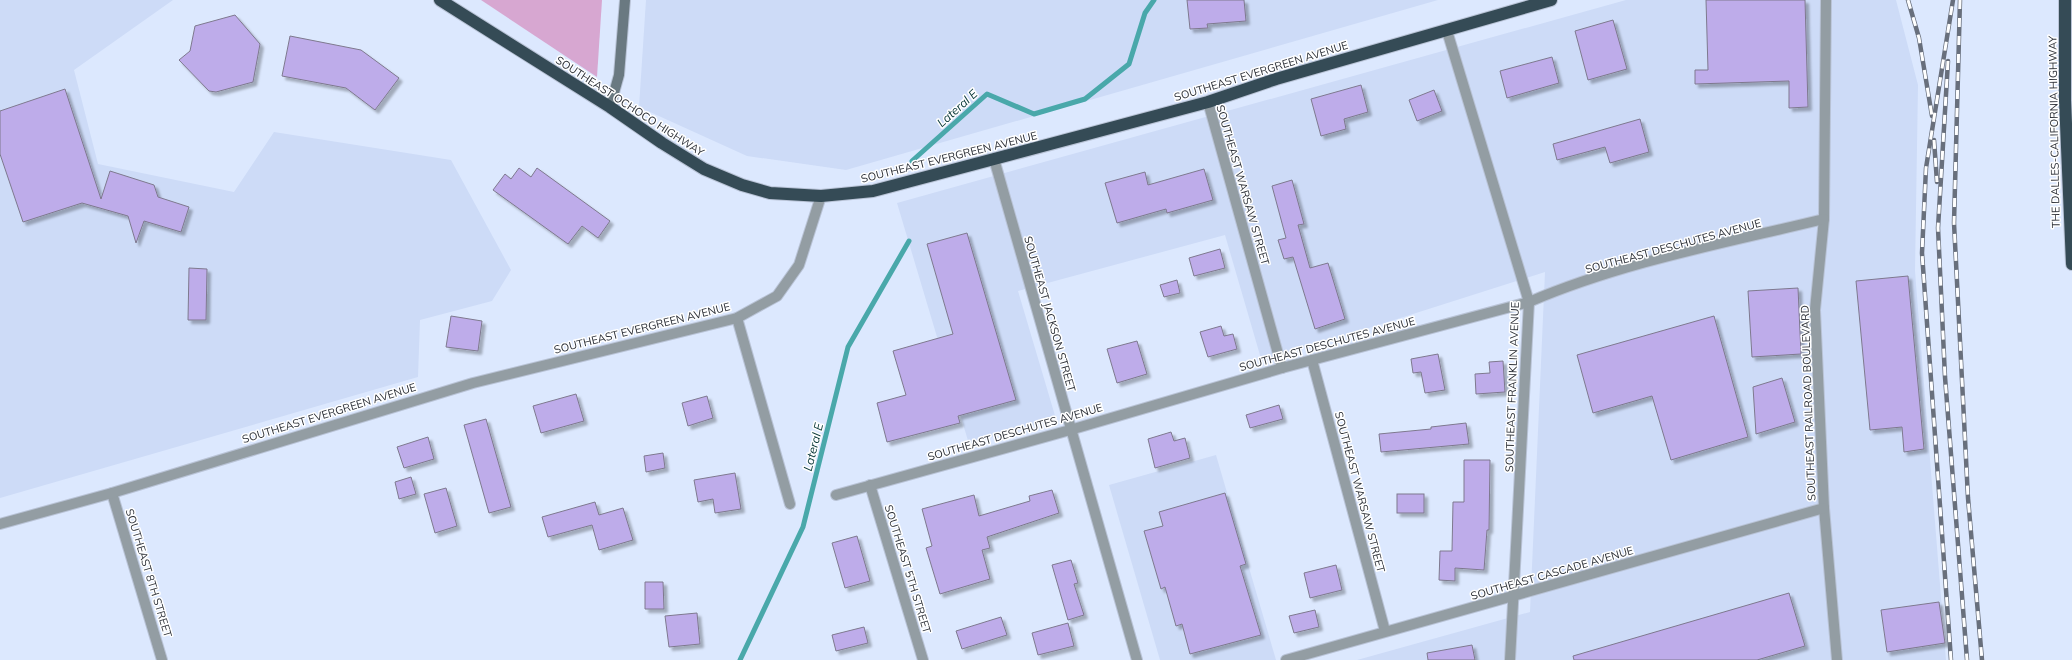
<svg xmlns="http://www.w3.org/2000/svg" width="2072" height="660" font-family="Mulish,sans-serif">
  <defs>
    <filter id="shadow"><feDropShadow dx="3.5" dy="3.5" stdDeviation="1" flood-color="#0004"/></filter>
  </defs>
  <rect width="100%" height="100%" fill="#dce8fe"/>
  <g fill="#cddbf7">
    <path d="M0,0h173l-99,70 24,94 136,28 40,-60 177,28 60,110 -19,31 -72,19 -2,57 -418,121z"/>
    <path d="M646,0h792l-592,170 -99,-14 -108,-49z"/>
    <path d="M1626,0h270l22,85 -3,186 31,389h-589l173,-48 15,-340 -283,90 -37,-127 -207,56 38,128 -87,25 -72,-241z"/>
    <path d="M1216,455l60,205h-116l-51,-175z"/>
  </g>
  <path fill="#d7a7d1" d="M481,0h121l-5,77z"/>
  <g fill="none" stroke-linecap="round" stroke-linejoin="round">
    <g stroke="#49a8aa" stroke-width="5">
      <path d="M912,161l75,-67 47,20 51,-15 44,-35 16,-51 9,-13"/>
      <path d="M740,660l63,-133 45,-180 61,-106"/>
    </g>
  </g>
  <g fill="#beacea" stroke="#7e798e" filter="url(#shadow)">
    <path d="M1187,0h57l2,21 -39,3 1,4 -18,1z"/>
    <path d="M1706,0h99l3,107 -19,1v-27l-94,3v-14h13z"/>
    <path d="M235,15l25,29 -7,38 -37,10 -7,-1 -30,-31 11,-9 5,-25z"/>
    <path d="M1613,20l14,49 -39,11 -13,-49z"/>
    <path d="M290,36l71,14 38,28 -24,32 -29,-22 -64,-12z"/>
    <path d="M1552,57l7,26 -52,15 -7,-27z"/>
    <path d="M1361,85l7,27 -24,7 2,10 -25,7 -10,-37z"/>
    <path d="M65,89l36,110 9,-28 44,14 4,12 31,10 -8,25 -37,-11 -8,22 -8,-27 -46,-13 -59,19 -23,-68v-43z"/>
    <path d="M1434,90l8,21 -25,10 -8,-21z"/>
    <path d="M1640,119l9,33 -39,11 -5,-16 -48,13 -4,-16z"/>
    <path d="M519,168l12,9 6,-9 73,53 -12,17 -16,-12 -14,18 -75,-54 12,-16 6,5z"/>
    <path d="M1204,169l9,31 -46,13 -1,-4 -49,14 -12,-40 40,-11 3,13z"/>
    <path d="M1292,180l12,44 -6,1 12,43 18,-5 17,56 -30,10 -22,-72 -9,2 -6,-19 8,-2 -14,-52z"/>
    <path d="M967,233l49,167 -58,16 2,7 -73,19 -10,-39 29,-8 -13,-44 60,-17 -26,-90z"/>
    <path d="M1220,249l5,19 -31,8 -5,-18z"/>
    <path d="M189,268l18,1 -1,51h-18z"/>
    <path d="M1908,276l16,173 -20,3 -2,-25 -32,3 -14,-149z"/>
    <path d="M1177,280l3,13 -16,4 -4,-12z"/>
    <path d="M1798,288l3,66 -49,3 -4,-66z"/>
    <path d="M451,316l31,5 -4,30 -32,-4z"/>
    <path d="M1714,316l34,121 -77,23 -19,-64 -59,17 -16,-58z"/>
    <path d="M1221,326l3,10 9,-2 4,15 -29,8 -8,-25z"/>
    <path d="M1137,341l10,33 -30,9 -10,-34z"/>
    <path d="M1438,354l7,36 -20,3 -4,-21 -8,1 -2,-14z"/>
    <path d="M1503,361l2,31 -29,2 -1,-20 15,-1 -1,-11z"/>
    <path d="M1782,378l13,44 -39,12 -3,-47z"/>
    <path d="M576,394l8,27 -43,12 -8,-27z"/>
    <path d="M707,396l6,22 -25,8 -6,-23z"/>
    <path d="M1279,405l4,14 -33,9 -4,-13z"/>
    <path d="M486,419l25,88 -22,6 -25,-88z"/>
    <path d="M1466,423l3,21 -88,8 -2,-18 52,-5v-2z"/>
    <path d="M1171,432l3,9 11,-3 5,20 -35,10 -7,-29z"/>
    <path d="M428,437l6,22 -30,9 -7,-21z"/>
    <path d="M663,453l2,15 -19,4 -2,-16z"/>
    <path d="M1464,460h26l-1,70h-2l-3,40 -29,-2v13l-16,-1 1,-29h12l1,-49h11z"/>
    <path d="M735,473l6,36 -26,4 -2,-14 -15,3 -4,-22z"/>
    <path d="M411,477l5,17 -17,5 -4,-17z"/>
    <path d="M446,488l11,38 -22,7 -11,-39z"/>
    <path d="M1052,490l7,23 -72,24 3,11 -8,2 8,29 -50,15 -14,-46 6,-2 -10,-37 52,-14 5,21 51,-15 -1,-5z"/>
    <path d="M1225,493l21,71 -6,2 21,69 -71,19 -8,-30 -6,2 -11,-39 -4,2 -17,-58 19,-5 -4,-14z"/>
    <rect x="1397" y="494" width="27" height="19"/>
    <path d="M595,502l4,13 24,-7 10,32 -34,10 -7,-25 -44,12 -6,-20z"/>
    <path d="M857,536l13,45 -25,7 -13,-45z"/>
    <path d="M1071,560l7,23 -4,1 10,31 -16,5 -16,-55z"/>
    <path d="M1336,565l6,25 -32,8 -6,-25z"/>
    <path d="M645,582h18l1,27h-19z"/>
    <path d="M1789,593l16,53 -48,14h-183l-1,-4z"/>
    <path d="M1939,602l6,41 -58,9 -6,-42z"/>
    <path d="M1315,610l4,17 -25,6 -5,-17z"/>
    <path d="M697,613l3,31 -31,3 -4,-31z"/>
    <path d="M1001,617l6,18 -45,14 -6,-18z"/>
    <path d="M1068,623l6,23 -36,9 -6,-22z"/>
    <path d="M864,627l4,16 -32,8 -4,-16z"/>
    <path d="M1472,645l3,15h-47l-1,-7z"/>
  </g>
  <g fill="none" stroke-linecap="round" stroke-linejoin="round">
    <defs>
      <g id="street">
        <path d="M1826,0l-2,219 -9,91 9,198 13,152"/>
        <path d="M1447,31l82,271 -19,358"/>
        <path d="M1208,102l74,266"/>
        <path d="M994,159l143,501"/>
        <path d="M737,318l53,186"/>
        <path d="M1312,360l73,271"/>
        <path d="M870,485l53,175"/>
        <path d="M112,493l50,167"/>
        <path d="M836,495l234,-65 212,-62 247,-66c93,-40 196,-59 295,-83"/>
        <path d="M0,524l112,-31 361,-110 264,-65 40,-22 22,-31 22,-69"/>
        <path d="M1286,660l538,-152"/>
      </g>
      <path id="secondary" d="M610,107l9,-32 6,-75"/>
      <g id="highway">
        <path d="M440,0l170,107 52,36 42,26 38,16 28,8 51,3 52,-5 121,-32 214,-57 68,-23 275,-79"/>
        <path d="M2065,0v100l7,164"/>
      </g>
    </defs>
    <use href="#street" stroke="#b9c3d6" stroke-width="12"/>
    <use href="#secondary" stroke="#b9c3d6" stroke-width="12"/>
    <use href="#highway" stroke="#b9c3d6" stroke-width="14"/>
    <use href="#street" stroke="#939da3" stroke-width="10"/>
    <use href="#secondary" stroke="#6a7981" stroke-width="10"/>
    <use href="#highway" stroke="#354b56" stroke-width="12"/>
    <defs>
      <g id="rail">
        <path d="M1908,0l11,38 13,78"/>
        <path d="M1960,0l-6,223 14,275 14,162"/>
        <path d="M1948,61l-10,167 7,149 22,283"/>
        <path d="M1934,140l3,42"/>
        <path d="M1951,660l-29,-407 4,-85 27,-168"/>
      </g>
    </defs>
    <use href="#rail" stroke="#686f7c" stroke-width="4.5"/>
    <use href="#rail" stroke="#fff" stroke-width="3" stroke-dasharray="9" stroke-linecap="butt"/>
  </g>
  <g text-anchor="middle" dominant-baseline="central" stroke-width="3" stroke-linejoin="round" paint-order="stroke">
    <g font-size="11" fill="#2b2f37" stroke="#fff">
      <text transform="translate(1261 71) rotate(-17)">SOUTHEAST EVERGREEN AVENUE</text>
      <text transform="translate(630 106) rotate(33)">SOUTHEAST OCHOCO HIGHWAY</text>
      <text transform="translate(2054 132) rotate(-91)">THE DALLES-CALIFORNIA HIGHWAY</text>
      <text transform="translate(949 157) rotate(-14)">SOUTHEAST EVERGREEN AVENUE</text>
      <text transform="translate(1243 185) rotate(74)">SOUTHEAST WARSAW STREET</text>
      <text transform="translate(1673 246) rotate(-15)">SOUTHEAST DESCHUTES AVENUE</text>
      <text transform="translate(1050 314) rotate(74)">SOUTHEAST JACKSON STREET</text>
      <text transform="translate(642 328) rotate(-14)">SOUTHEAST EVERGREEN AVENUE</text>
      <text transform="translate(1327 344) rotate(-15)">SOUTHEAST DESCHUTES AVENUE</text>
      <text transform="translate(1512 387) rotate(-88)">SOUTHEAST FRANKLIN AVENUE</text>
      <text transform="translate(1808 403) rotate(-92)">SOUTHEAST RAILROAD BOULEVARD</text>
      <text transform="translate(329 413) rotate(-17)">SOUTHEAST EVERGREEN AVENUE</text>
      <text transform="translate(1015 432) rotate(-16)">SOUTHEAST DESCHUTES AVENUE</text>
      <text transform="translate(1360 492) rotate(75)">SOUTHEAST WARSAW STREET</text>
      <text transform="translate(908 569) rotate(73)">SOUTHEAST 5TH STREET</text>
      <text transform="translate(149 573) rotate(73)">SOUTHEAST 8TH STREET</text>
      <text transform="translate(1552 573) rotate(-16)">SOUTHEAST CASCADE AVENUE</text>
    </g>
    <g font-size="12" font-style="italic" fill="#053435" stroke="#fff">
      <text transform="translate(957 108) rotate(-42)">Lateral E</text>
      <text transform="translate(813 447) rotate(-76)">Lateral E</text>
    </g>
  </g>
</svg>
